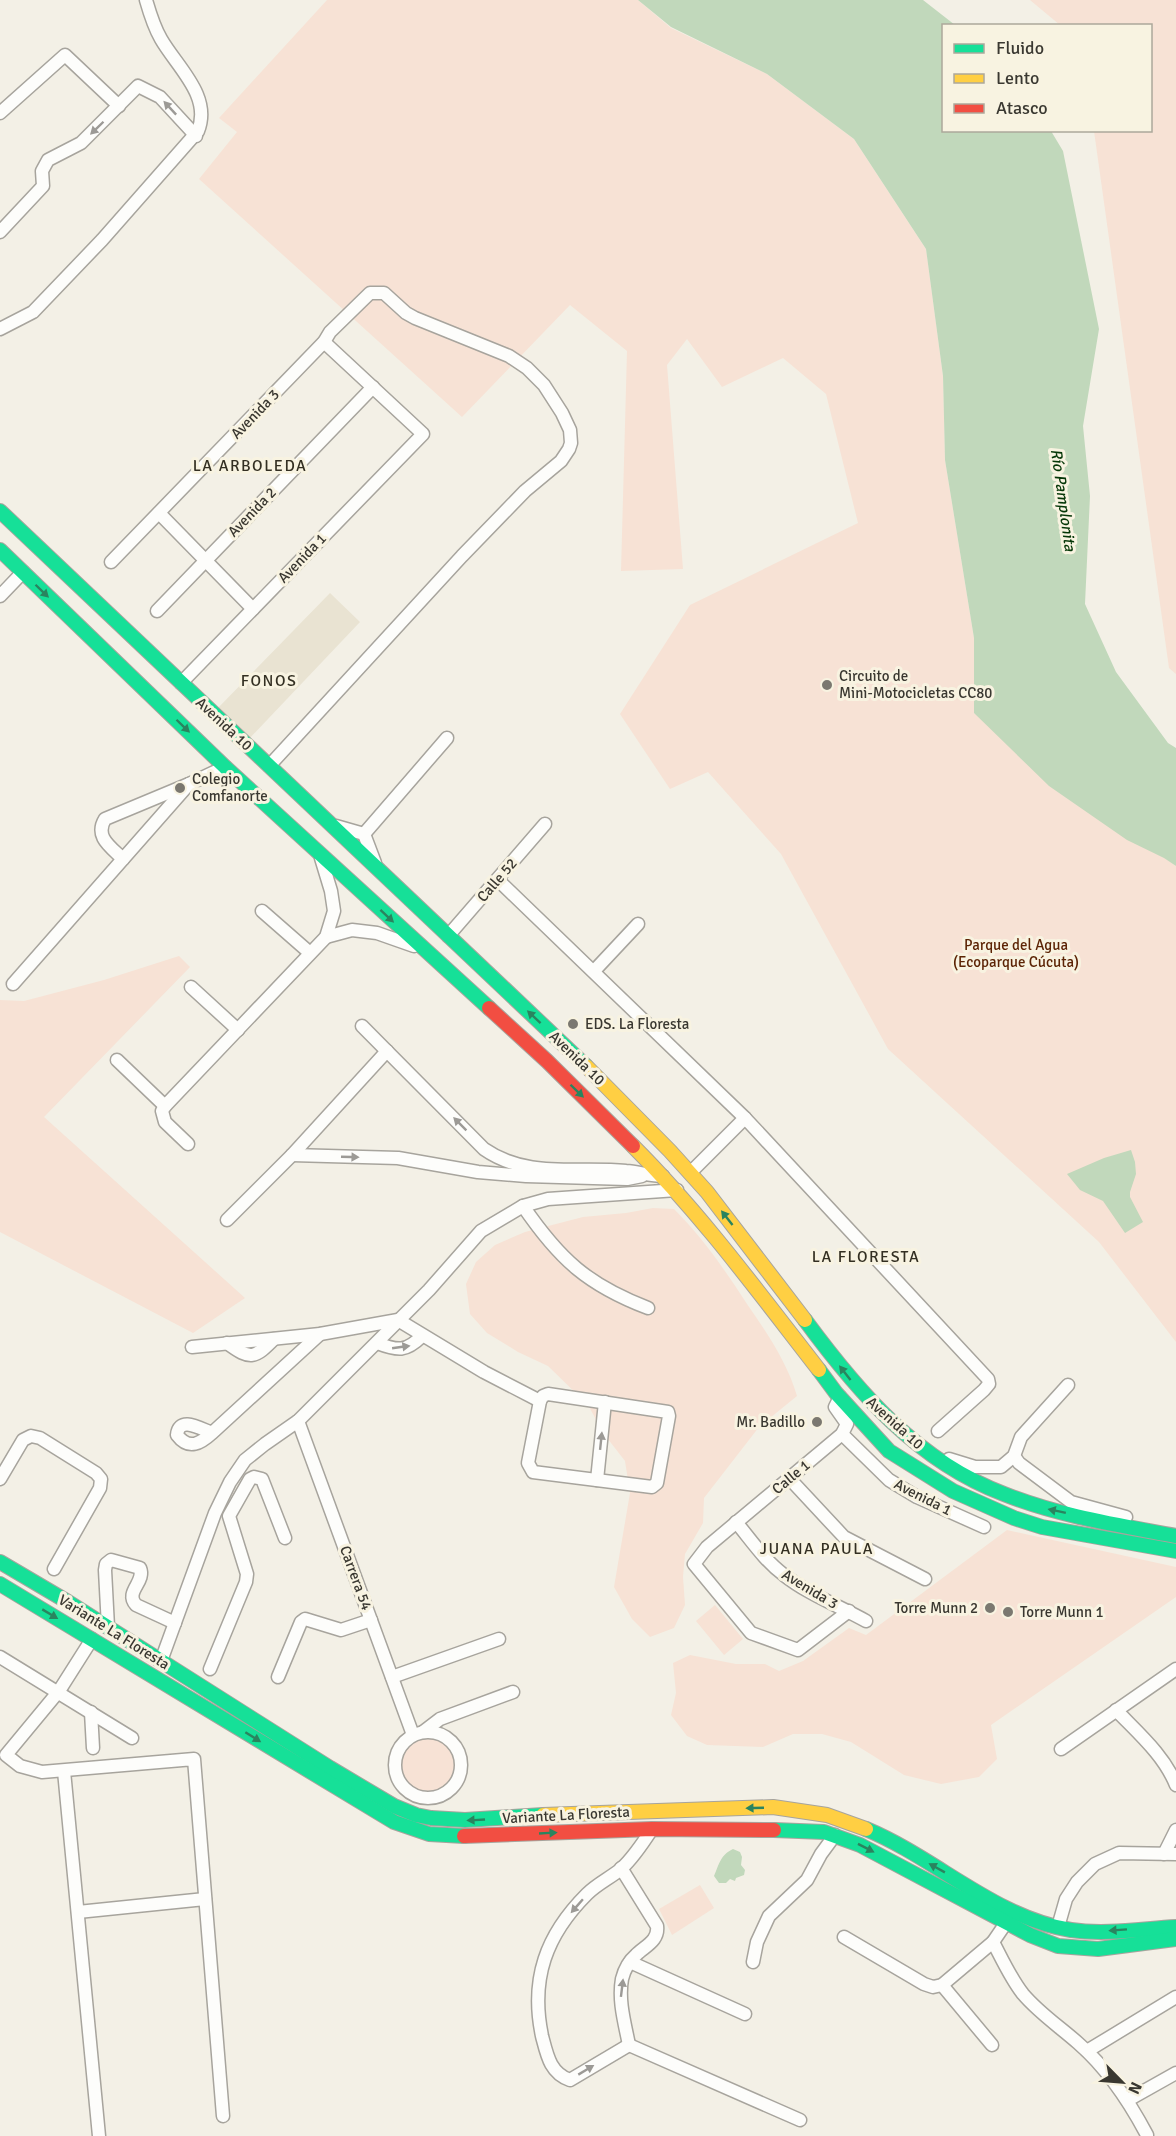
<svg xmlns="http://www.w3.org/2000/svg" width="1176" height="2136" font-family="Signika,sans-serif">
  <rect width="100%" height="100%" fill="#f3f0e6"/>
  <path fill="#e9e3d2" d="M330,593l30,29 -112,118 -32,-30z"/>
  <g fill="#f7e2d5">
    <path d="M327,0h311l33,28 96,46 87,65 72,110 17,127 2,84 29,178v75l202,153v476l-77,-100 -211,-193 -107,-195 -73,-82 -38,17 -50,-75 70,-109 168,-82 -32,-129 -43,-36 -61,29 -35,-48 -20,26 16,204 -62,2 6,-220 -57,-46 -108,112 -263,-238 38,-47 -18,-14z"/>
    <path d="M1030,0h146v674l-7,-6 -75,-537 56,-1v-104l-90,-1z"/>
    <path d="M179,956l11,11 -146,150 201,181 -52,35 -193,-101v-232l24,1 80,-21z"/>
    <path d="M653,1208l21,1c29,29 51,61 73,95 20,29 40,58 50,92l-38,31 -55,71 -1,25 -18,31 -2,23 2,28 -11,23 -24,9 -18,-18 -18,-32 16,-94 -5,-32 -21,-27 -16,-29 -40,-39 -30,-14 -31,-19 -17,-19 -4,-30 10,-22 19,-17 30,-13 58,-15 43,-4z"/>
    <path d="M1007,1530l169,37v30l-185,128 6,34 -18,18 -38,7 -37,-9 -53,-33 -29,-8h-29l-30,13 -56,-2 -20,-9 -16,-21 5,-22 -3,-30 17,-8 46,9h29l14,7 24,-10 46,-33 17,7z"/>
    <path d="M715,1605l28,34 -19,16 -28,-34z"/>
    <circle cx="428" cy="1765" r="29"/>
    <path d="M700,1885l14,23 -42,27 -13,-26z"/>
  </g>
  <g fill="#c1d8bb">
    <path d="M638,0h285l32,25 -11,1v104l107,1 12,20 36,178 -16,97 7,70 -5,108 31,68 52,71 8,5v118l-12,-8 -37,-18 -78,-54 -75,-73v-75l-29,-178 -2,-84 -17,-127 -72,-110 -87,-65 -96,-47z"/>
    <path d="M1131,1150l4,12 1,12 -6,18v5l13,25 -18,11 -22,-32 -23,-11 -13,-16 37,-16z"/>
    <path d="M733,1849l7,3 2,5 -1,8 4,5 -1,5 -8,3 -1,3 -5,-2 -4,4h-7l-5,-7c5,-11 6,-21 19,-27z"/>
  </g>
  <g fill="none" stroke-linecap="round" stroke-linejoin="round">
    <defs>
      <g id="street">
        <path d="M0,113l65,-58 54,51"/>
        <path d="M0,232l43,-46 -1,-15 6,-11 33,-17 57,-57 22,11 36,39"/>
        <path d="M0,329l33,-17 69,-72 96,-109c14,-35 -21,-64 -37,-92 -7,-12 -11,-25 -15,-39"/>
        <path d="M159,513l94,96"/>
        <path d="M111,562l213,-220 6,-10 40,-39h14l22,20 9,5 94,38 18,12 17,17 18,28 8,17 1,13 -2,6 -8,12 -36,30 -63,65 -193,210"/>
        <path d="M0,596l23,-24"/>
        <path d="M157,611l216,-224"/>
        <path d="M181,683l242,-249 -99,-92"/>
        <path d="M336,826l28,8 11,29"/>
        <path d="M364,834l83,-96"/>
        <path d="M123,859c-12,-12 -29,-22 -18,-40l84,-35 36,-17"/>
        <path d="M498,880l247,238 243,261 1,5 -5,6 -46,41"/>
        <path d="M262,911l48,42"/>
        <path d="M448,936l97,-112"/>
        <path d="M326,937l26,-7 25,3 37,13"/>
        <path d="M594,971l44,-47"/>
        <path d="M13,984l176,-200"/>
        <path d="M191,987l47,43"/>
        <path d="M362,1026l122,123c43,30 94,17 142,22 13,1 24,5 37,5"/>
        <path d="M117,1060l48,46"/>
        <path d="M188,1144l-23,-22 -3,-11 3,-5 161,-169 8,-26 -3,-20 -10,-33"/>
        <path d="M292,1155l106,3 80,14 48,4 101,3 15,-3"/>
        <path d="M691,1172l54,-54"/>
        <path d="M523,1206c37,54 65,79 125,102"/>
        <path d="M227,1220l65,-65 95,-104"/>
        <path d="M227,1343c24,18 28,15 47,-4"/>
        <path d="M377,1343c21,8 29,9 45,-7"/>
        <path d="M192,1347l128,-13 78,-14 86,52 56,29"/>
        <path d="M548,1394l120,18 1,4 -12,67 -5,4 -119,-15 -5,-9 12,-62 3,-5z"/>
        <path d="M840,1397l-5,10 12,17 -5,10 -135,113 -13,17 57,69 47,17 51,-39"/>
        <path d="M298,1421l115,314"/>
        <path d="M212,1433c-11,-4 -33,-18 -35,2 12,16 24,8 35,-2l108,-99"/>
        <path d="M842,1434l47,46 28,17 67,30"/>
        <path d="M1014,1456l5,7 52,39 55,15"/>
        <path d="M949,1459l26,8h26l13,-11 7,-19 47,-52"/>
        <path d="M789,1478l55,59 81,42"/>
        <path d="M0,1479l23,-39 8,-4 9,2 56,35 5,6 -1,9 -46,81"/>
        <path d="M597,1480l8,-78"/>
        <path d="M736,1522c15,18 29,39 48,53 24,19 55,31 82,46"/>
        <path d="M108,1627l-3,-57 1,-6 5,-4 29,8c6,14 -16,24 -4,37l39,18"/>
        <path d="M92,1639l-33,52 -53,64 14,11 22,6 152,-13 29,357"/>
        <path d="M0,1657l132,81"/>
        <path d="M161,1661l54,-148 15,-31 15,-22 20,-16 33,-23 131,-131 52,-59 42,-25 25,-7 129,-9"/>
        <path d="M210,1669l36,-87 1,-8 -18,-58 21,-37 4,-2 8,2 23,59"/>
        <path d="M278,1677l23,-55 4,-3 36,11 30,-10"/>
        <path d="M392,1677l107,-38"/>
        <path d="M1116,1710c22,23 48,45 60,75"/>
        <path d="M91,1712l2,36"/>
        <path d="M423,1732l17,-13 73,-27"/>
        <circle cx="428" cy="1765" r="33"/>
        <path d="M1061,1749l115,-80"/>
        <path d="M64,1771l35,365"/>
        <path d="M1164,1854l12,-24"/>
        <path d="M621,1868l36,58c2,15 -12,20 -21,29 -7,6 -12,16 -14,24 -4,22 3,45 7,66"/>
        <path d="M78,1912l127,-13"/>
        <path d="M1058,1927l8,-28 11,-17 18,-18 24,-11 57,1"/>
        <path d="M844,1937l80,47 9,3 9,-2 51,-43 17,-25"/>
        <path d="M993,1942c9,17 18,37 30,52 16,19 37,33 55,49 30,26 51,58 69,92"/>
        <path d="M630,1962l115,52"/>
        <path d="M753,1962l4,-20 12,-26 38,-36 14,-26 14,-19"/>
        <path d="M942,1985l50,60"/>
        <path d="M629,2045l-59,35c-20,-7 -23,-25 -28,-44 -12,-57 4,-101 45,-142 10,-10 23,-16 34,-25 12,-11 22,-26 31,-40"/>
        <path d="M629,2045l171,75"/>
        <path d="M1087,2051l89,-54"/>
        <path d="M1128,2100l48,-27"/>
      </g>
      <g id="fast">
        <path d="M0,511l586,555"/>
        <path d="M0,550l225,217 264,241"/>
        <path d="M805,1320c53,72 112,141 199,174 55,22 114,31 172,42"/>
        <path d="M819,1370l17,23 53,58 64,40 61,27 28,9 134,24"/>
        <path d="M0,1562l68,40 262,166 64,38 22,9 15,3 34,2 78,-5"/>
        <path d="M0,1584l394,238 35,12 35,2"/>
        <path d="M866,1829c70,29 129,89 205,101 35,5 70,-1 105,-3"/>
        <path d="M774,1830l50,2 36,13 170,90 28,11 40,3 78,-10"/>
      </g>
      <g id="slow">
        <path d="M586,1066l84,85 37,41 98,128"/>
        <path d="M633,1146c69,69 126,147 186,224"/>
        <path d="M543,1815l230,-8 54,8 39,14"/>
      </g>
      <g id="jam">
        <path d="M489,1008l58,53 86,85"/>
        <path d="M464,1836l188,-7 122,1"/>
      </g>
    </defs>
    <use href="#street" stroke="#a7a49d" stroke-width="15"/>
    <use href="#fast" stroke="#a7a49d" stroke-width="16"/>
    <use href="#slow" stroke="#a7a49d" stroke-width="16"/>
    <use href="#jam" stroke="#a7a49d" stroke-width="16"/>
    <use href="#street" stroke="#fdfdfb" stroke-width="12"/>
    <use href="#fast" stroke="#16e098" stroke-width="14"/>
    <use href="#slow" stroke="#ffcf43" stroke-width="14"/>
    <use href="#jam" stroke="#f24e42" stroke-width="14"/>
  </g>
  <defs><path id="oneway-solid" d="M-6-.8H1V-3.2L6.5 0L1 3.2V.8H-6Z" transform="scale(1.5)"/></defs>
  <g fill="#9c9a96">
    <use href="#oneway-solid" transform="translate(170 108) rotate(-133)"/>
    <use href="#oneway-solid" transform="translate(97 128) rotate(136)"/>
    <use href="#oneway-solid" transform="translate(460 1124) rotate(-135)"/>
    <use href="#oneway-solid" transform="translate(350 1157) rotate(2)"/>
    <use href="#oneway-solid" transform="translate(401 1347) rotate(-8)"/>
    <use href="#oneway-solid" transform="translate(601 1441) rotate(-84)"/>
    <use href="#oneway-solid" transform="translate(577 1906) rotate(131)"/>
    <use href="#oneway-solid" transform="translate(622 1988) rotate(-83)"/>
    <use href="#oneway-solid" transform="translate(586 2070) rotate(-31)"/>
  </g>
  <g fill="#2a845f">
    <use href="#oneway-solid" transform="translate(42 591) rotate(44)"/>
    <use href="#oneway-solid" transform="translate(183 726) rotate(44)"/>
    <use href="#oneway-solid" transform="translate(387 916) rotate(43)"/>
    <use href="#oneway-solid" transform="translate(534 1017) rotate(-137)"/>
    <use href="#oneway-solid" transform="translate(577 1091) rotate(44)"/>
    <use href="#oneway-solid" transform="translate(727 1218) rotate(-128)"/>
    <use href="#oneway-solid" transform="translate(845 1373) rotate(-128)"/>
    <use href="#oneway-solid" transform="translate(1057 1511) rotate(-168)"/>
    <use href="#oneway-solid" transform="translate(50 1614) rotate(31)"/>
    <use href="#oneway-solid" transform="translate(253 1737) rotate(32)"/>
    <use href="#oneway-solid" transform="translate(755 1808) rotate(178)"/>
    <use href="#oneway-solid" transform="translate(476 1820) rotate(177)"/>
    <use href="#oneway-solid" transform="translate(548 1833) rotate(-3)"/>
    <use href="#oneway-solid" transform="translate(866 1848) rotate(27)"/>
    <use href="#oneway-solid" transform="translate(937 1868) rotate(-151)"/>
    <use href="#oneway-solid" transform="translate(1118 1930) rotate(176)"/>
  </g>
  <g fill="#7b7870" stroke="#f8f3e1" stroke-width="2">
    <circle cx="827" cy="685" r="6"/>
    <circle cx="180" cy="788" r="6"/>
    <circle cx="573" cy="1024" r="6"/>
    <circle cx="817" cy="1422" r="6"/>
    <circle cx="990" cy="1608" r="6"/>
    <circle cx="1008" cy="1612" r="6"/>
  </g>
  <g text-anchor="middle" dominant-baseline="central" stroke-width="6" stroke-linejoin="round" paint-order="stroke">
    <g font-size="15" fill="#3a3831" stroke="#f8f3e1">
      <text transform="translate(255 414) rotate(-46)">Avenida 3</text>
      <text transform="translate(252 512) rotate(-46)">Avenida 2</text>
      <text transform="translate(302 558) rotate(-46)">Avenida 1</text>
      <text transform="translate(224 724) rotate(43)">Avenida 10</text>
      <text transform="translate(497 880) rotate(-49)">Calle 52</text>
      <text transform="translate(577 1058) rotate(44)">Avenida 10</text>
      <text transform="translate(895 1423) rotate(42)">Avenida 10</text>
      <text transform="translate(791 1477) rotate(-40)">Calle 1</text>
      <text transform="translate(923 1497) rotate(27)">Avenida 1</text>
      <text transform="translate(356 1578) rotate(70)">Carrera 54</text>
      <text transform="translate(810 1589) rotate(31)">Avenida 3</text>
      <text transform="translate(114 1632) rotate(32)">Variante La Floresta</text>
      <text transform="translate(566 1815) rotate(-3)">Variante La Floresta</text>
    </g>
    <g font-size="15" fill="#3a3831" stroke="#f8f3e1" text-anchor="start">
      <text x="839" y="676">Circuito de<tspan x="839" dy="17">Mini-Motocicletas CC80</tspan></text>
      <text x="192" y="779">Colegio<tspan x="192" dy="17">Comfanorte</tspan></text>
      <text x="585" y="1024">EDS. La Floresta</text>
      <text x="805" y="1422" text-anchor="end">Mr. Badillo</text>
      <text x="978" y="1608" text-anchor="end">Torre Munn 2</text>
      <text x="1020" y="1612">Torre Munn 1</text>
    </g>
    <g font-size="15" fill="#5c2405" stroke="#f8f3e1">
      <text x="1016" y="945">Parque del Agua<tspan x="1016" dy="17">(Ecoparque Cúcuta)</tspan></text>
    </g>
    <g font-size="16" letter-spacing="1.5" fill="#332f22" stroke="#f8f3e1">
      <text x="250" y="466">LA ARBOLEDA</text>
      <text x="269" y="681">FONOS</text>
      <text x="866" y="1257">LA FLORESTA</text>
      <text x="817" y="1549">JUANA PAULA</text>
    </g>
    <g font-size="16" font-style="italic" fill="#053707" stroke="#f8f3e1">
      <text transform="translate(1063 500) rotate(82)">Río Pamplonita</text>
    </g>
  </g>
  <rect x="942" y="24" width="210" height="108" fill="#f8f3e1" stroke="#aca89b" stroke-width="1.5"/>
  <rect x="954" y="44" width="30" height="9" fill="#16e098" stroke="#aca89b" stroke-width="1.5"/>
  <text x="996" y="54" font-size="18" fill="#3a3831">Fluido</text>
  <rect x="954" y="74" width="30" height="9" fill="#ffcf43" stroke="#aca89b" stroke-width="1.5"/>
  <text x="996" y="84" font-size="18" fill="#3a3831">Lento</text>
  <rect x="954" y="104" width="30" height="9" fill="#f24e42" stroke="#aca89b" stroke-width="1.5"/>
  <text x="996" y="114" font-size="18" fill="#3a3831">Atasco</text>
  <g transform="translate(1122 2082) rotate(115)" stroke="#f8f3e1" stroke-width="4.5" paint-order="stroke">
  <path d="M0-4.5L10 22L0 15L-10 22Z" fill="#3a3831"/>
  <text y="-9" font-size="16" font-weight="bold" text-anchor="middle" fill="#3a3831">N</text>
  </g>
</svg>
